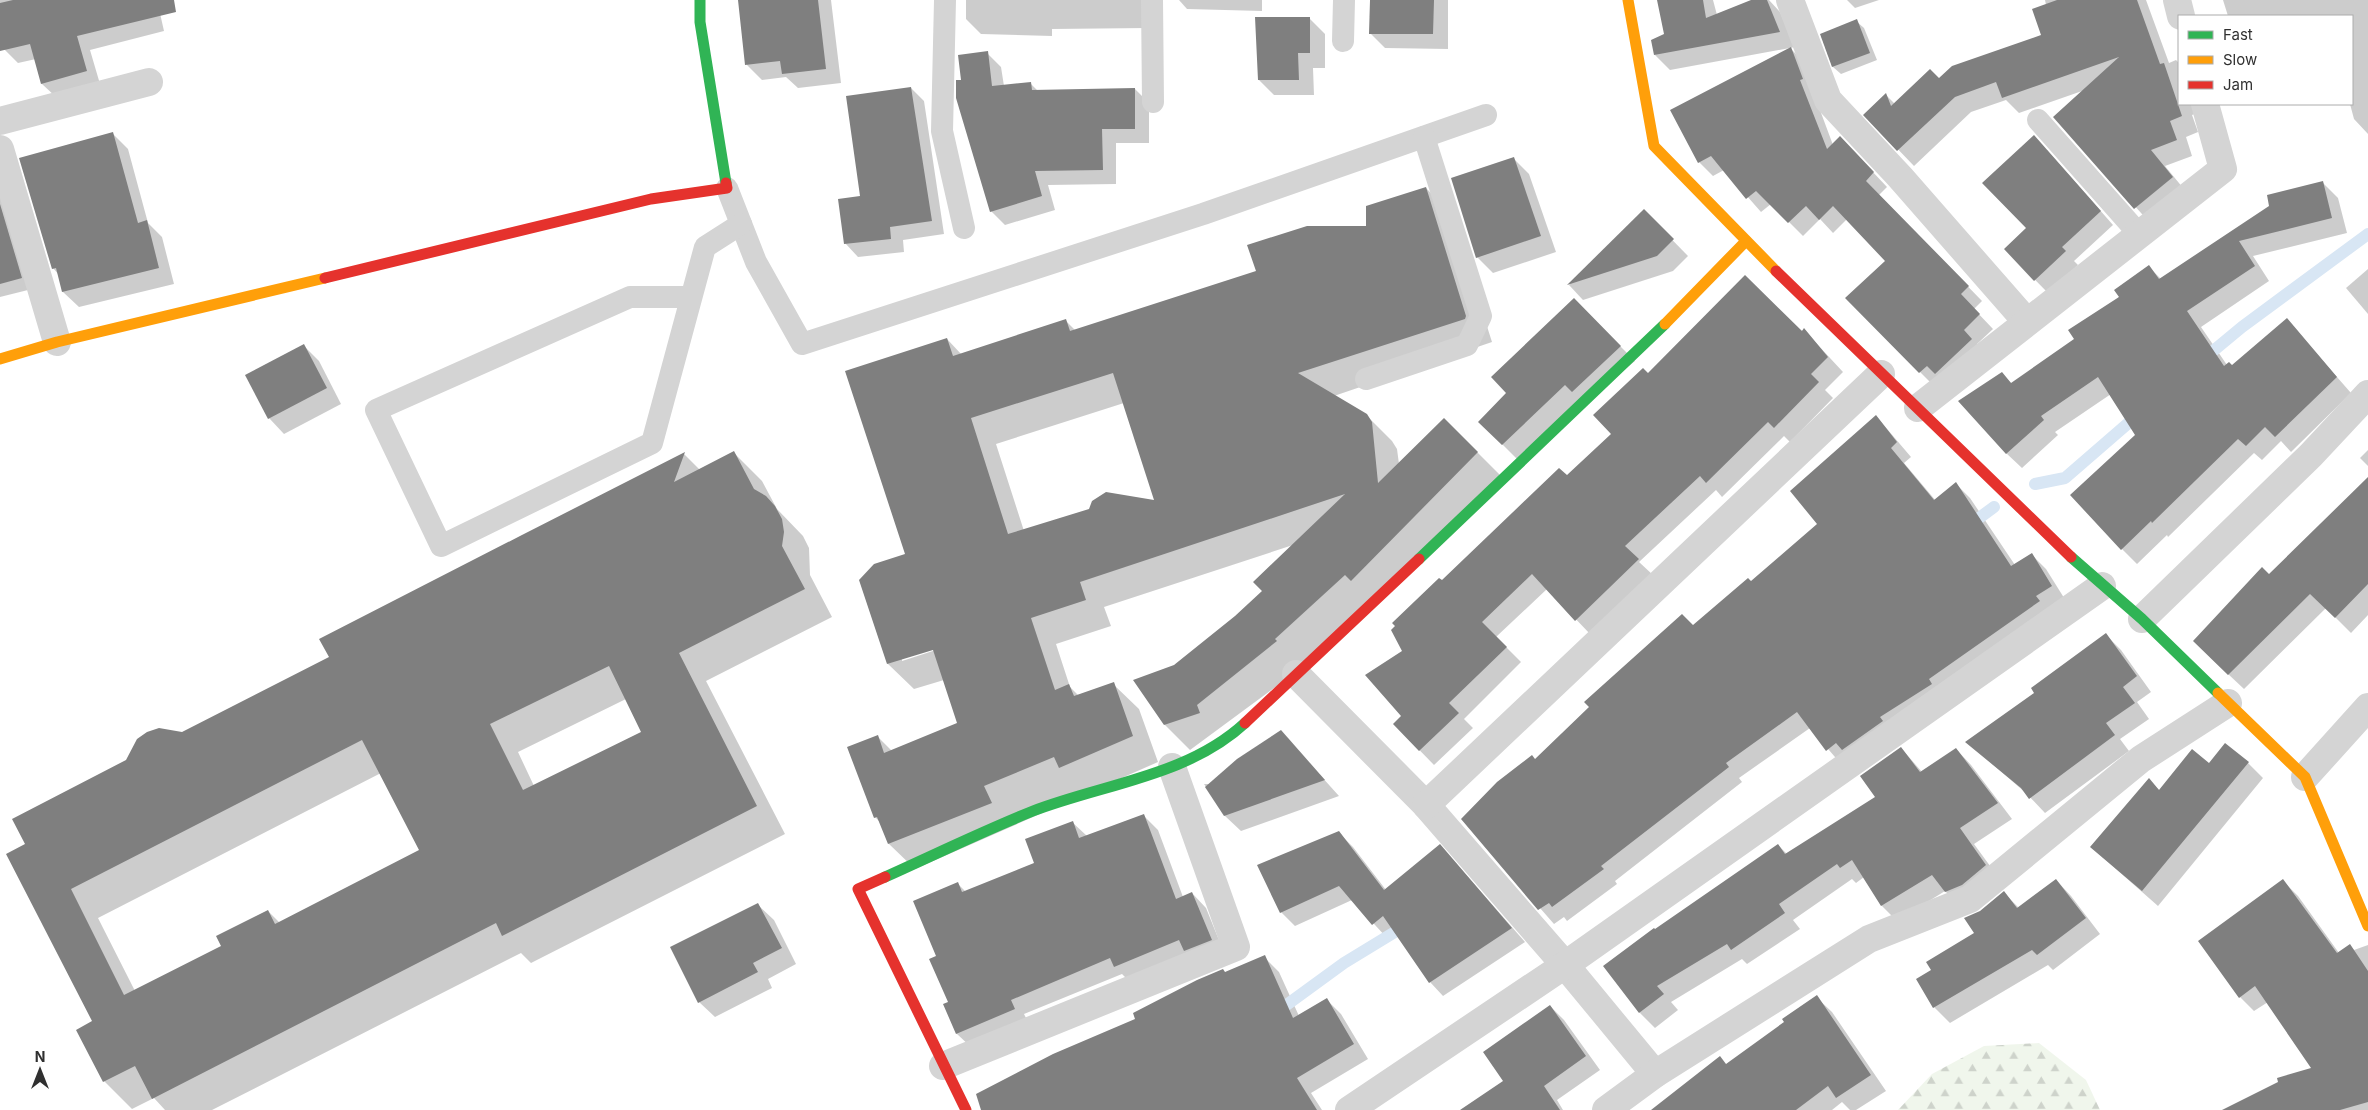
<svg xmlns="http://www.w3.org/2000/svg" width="2368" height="1110" font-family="Inter,sans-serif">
  <defs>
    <pattern id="forest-firs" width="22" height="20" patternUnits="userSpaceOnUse" patternTransform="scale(1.25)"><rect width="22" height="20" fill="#f0f6ec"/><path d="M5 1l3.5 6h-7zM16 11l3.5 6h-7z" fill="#ced3cb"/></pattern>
  </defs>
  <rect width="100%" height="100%" fill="#fff"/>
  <path fill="url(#forest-firs)" d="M2039,1043l47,37 14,30h-202l34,-36 52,-28z"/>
  <g fill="#0003" fill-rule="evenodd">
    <path d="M0,0h157l7,31 -74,19 10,34 -44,13 -14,-13 -6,-25 -18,4 -14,-14 -4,-14z"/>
    <path d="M739,0h92l10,83 -43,5 -12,-11 -24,3 -15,-15z"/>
    <path d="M966,0h182v28l-96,1v7l-71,-2 -15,-15z"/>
    <path d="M1179,0h83v11l-75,-2z"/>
    <path d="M1371,0h77v49l-63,-1 -15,-15z"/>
    <path d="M1659,0h54l4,15 38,-15h14l11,12 15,35 -125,23 -15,-15 11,-20z"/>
    <path d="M1847,0h32l-24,8z"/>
    <path d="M2045,0h101l23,63 7,-3 3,3v41h43l-30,11 6,17 -12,5 6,19 -27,10 23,28 -37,30 -96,-106 30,-28 -66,23 -13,-13 -35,12 -57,54 -49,-51 21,-20 9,9 44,-24 104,-44 3,-31z"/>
    <path d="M2223,0h145v134l-14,-15 -4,-15 2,-88h-124z"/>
    <path d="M1309,18l16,16v34h-12l1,27h-40l-15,-15z"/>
    <path d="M1856,21l8,7 13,32 -36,14 -8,-7 -12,-32z"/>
    <path d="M1791,49l14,14 9,31 19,51 21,7 33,35 -8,8 103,106 -8,8 19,20 -16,15 8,10 -51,32 -87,-87 40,-38 -40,-42 -14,14 -13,-14 -17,17 -32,-32 -10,8 -37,-42 -11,6 -14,-14z"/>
    <path d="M987,53l14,14 3,19 27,-2 7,7 97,-2 14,14v40h-33v41l-68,1 7,25 -50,15 -14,-14 -29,-130z"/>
    <path d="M911,88l13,13 20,133 -41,6 1,12 -46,5 -13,-14 17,-46z"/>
    <path d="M112,133l16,16 20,74 14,14 12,47 -95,23 -16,-15 -4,-17 -6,-7z"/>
    <path d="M2047,150l66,75 -39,36 4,4 -30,28 -43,-44 22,-20z"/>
    <path d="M1513,158l16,16 27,78 -63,21 -16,-16z"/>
    <path d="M0,180l32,109 -32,8z"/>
    <path d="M2322,182l16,16 9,35 -94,23 16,25 -68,46 26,38 5,1 55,-46 64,73 -60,59 -10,-11 -19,19 -8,-7 -86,84 -1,-2 -30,29 -15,-15 15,-114 -26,-41 -56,38 3,3 -36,33 -16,-15 -4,-79 10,10 64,-44 73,-73 12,12z"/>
    <path d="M1426,188l25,26 41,128 -158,54 32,19 26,26 5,8 2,15 45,-45 59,59 -202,190 -111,82 -25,-25 9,-59 62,-49 27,-26 30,-46 -189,62 7,19 -55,18 14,43 8,8 35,-11 26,25 19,53 -243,107 -26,-25 -9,-22 -5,-5 2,-81 15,15 66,-27 -14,-44 -30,9 -26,-25 -27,-84 46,-25 40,-216 15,16 104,-34 10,10 181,-59 110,-44zM1124,403l32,98 -132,30 -28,-87zM938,647l1,2 -37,12v-3z"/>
    <path d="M1644,211l44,45 -15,15 -90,29 -14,-15z"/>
    <path d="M2368,269v45l-22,-26z"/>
    <path d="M1574,300l61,61 -118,98 -37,-37 28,-29z"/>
    <path d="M1804,330l39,42 -18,18 8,8 -43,44 -6,-6 -62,61 -6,-7 -77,72 14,13 -62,60 -44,-46 -51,48 25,25 -57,57 9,9 -39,37 -40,-41 9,-8v-65l39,-69 125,-105 45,-43 36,-59z"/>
    <path d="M304,346l15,15 22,43 -57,30 -15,-16z"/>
    <path d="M1876,416l35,41 -7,6 32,38 20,-17 14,14 45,67 16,-11 15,15 20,32 -225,163 -31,-36 -71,50 3,4 -127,99 2,3 -50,37 -3,-4 -10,7 -92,-105 74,-59 157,-134 59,-43 67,-59z"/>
    <path d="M2368,450v16l-8,-8z"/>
    <path d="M734,453l28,28 15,28 26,27 6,12 1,27 22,42 -126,64 79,153 -254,129 -10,-10 -309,157h-47l-11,-12 -22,11 -28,-28 -10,-59 -67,-177 155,-111 149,-76 353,-204 16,16zM626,699l16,33 -108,54 -16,-34zM381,773l40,78 -141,72 -12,-12 -46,36 -87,44 -37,-73z"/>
    <path d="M2368,479v136l-17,18 -25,-25 -82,81 -34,-32 59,-81z"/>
    <path d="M2106,635l15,15 30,42 -14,10 12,17 -29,20 9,12 -84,62 -18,-19 -60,-52 69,-49z"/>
    <path d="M1285,736l54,60 -98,35 -16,-15 -21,-32h6z"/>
    <path d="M1901,748l21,24 34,-23 15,16 41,54 -38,25 27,37 -40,26 -16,-16 -48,30 -15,-15 -18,-29 -8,6 -4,-4 -59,41 7,9 -53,35 -5,-5 -71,43 7,8 -23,18 -15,-15 15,-82 123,-86 9,9 90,-57z"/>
    <path d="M2248,763l15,15 -105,128 -67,-59 58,-67 11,11 49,-27z"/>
    <path d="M1143,815l15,15 25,67 9,-4 14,15 19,47 -96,26 -7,-7 -98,40 5,10 -57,24 -15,-14 -12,-29 5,-2 -12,-46 20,-73 8,8 70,-28 36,-42 15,14z"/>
    <path d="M1339,833l14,14 33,43 67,-30 72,82 -82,54 -13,-14 -35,-50 -8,6 -35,-38 -57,26 -14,-14z"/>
    <path d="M2056,880l15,16 29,38 -47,36 -5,-5 -98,58 -16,-16 -16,-27 15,-9 43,-38 4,-21 24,-19 15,15z"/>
    <path d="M2283,881l15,15 41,57 11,-7 4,4 14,-5v165h-140l85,-41 -45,-67 -14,9 -14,-14z"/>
    <path d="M758,905l16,15 22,44 -28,15 4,9 -57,29 -16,-15z"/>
    <path d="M1264,957l15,15 20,44 28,-16 14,14 27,45 -57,34 11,17h-328l143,-90 89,-47z"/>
    <path d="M1816,997l16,15 54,79 -30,19h-6l-8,-8 -10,8h-156z"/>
    <path d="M1550,1006l14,14 36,50 -43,30 6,10h-102l44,-29z"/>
  </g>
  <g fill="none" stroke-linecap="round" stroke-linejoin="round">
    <g stroke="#d8e6f4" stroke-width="12">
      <path d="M2201,361l41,-34 126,-93"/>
      <path d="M2035,484l30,-6 75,-65"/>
      <path d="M1967,527l27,-20"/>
      <path d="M1274,1014l70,-51 64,-39"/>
    </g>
  </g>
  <g fill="#7f7f7f" fill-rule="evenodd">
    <path d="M13,0h161l2,12 -99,24 10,35 -46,13 -11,-40 -30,7v-48z"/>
    <path d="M738,0h80l8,69 -44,5 -2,-13 -35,4z"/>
    <path d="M1370,0h64l-1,34h-64z"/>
    <path d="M1657,0h46l3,18 45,-18h16l13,32 -126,23 -3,-15 13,-6z"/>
    <path d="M2057,0h80l23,64 4,-1 18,53 -12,5 7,19 -26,10 22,27 -39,32 -81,-92 66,-60 -117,41 -6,-16 -41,15 -58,54 -34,-36 23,-22 5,13 39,-37 9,9 13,-12 89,-31 -9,-26z"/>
    <path d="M1255,17h55v36h-12l1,27h-41z"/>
    <path d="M1857,19l13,34 -38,14 -12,-33z"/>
    <path d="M1791,47l12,32 -3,1 27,69 13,-13 34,36 -8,9 103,105 -8,8 19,20 -16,16 8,9 -37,35 -8,-8 -8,7 -74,-75 40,-37 -52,-55 -14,14 -13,-14 -18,17 -32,-32 -10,8 -35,-43 -13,7 -28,-53z"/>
    <path d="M988,51l4,35 39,-4 1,8 103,-2v41h-33l1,41 -68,1 7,25 -52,16 -34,-114v-18h5l-3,-25z"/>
    <path d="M911,87l21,134 -42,6 1,12 -47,5 -6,-45 22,-3 -14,-100z"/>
    <path d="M113,132l25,91 9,-3 12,48 -97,24 -6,-24 -4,1 -33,-111z"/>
    <path d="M2034,135l67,76 -39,36 4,4 -32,30 -30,-32 22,-21 -44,-45z"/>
    <path d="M1514,157l27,79 -65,22 -25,-80z"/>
    <path d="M2323,181l9,37 -93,23 16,25 -68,45 37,55 5,-4 3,3 55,-47 50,59 -62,60 -10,-10 -19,19 -8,-7 -86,84 -1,-2 -30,29 -51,-55 65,-60 -37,-58 -57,39 3,4 -38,34 -48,-53 44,-29 9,11 63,-44 -6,-9 51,-33 -5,-7 35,-25 10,14 110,-73 -2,-11z"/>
    <path d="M1426,187l40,129 -1,3 -167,54 69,41 5,8 6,61 66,-65 34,34 -127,129 -6,-6 -70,64 2,2 -80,64 3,8 -36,12 -31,-45 41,-15 61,-49 27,-25 -9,-9 92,-88 -265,88 6,18 -55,18 24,72 14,-6 5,12 40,-14 19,54 -74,32 -5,-11 -70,29 8,17 -104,41 -11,-27 -3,1 -27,-71 31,-12 6,18 73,-30 -24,-73 -46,14 -28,-84 15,-16 31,-10 -60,-183 102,-33 6,18 113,-37 4,12 186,-60 -9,-26 60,-19h59v-20zM1113,373l41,127 -48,-8 -14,9 -3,8 -81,25 -37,-116z"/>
    <path d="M0,204l22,74 -22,6z"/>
    <path d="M1644,209l30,30 -17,17 -90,29z"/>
    <path d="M1745,275l57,56 2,-3 24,29 -17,17 8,8 -45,46 -6,-6 -62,61 -6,-7 -75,70 14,13 -64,62 -43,-47 -50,48 25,25 -58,56 10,10 -40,38 -26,-27 8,-8 -36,-41 37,-24 -11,-21 4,-4 -3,-3 47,-45 3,2 117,-112 8,7 44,-41 -18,-19 50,-47 5,5z"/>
    <path d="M1574,298l47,48 -49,46 -7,-7 -63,60 -24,-23 28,-29 -15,-16z"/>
    <path d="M304,344l23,44 -59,31 -23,-44z"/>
    <path d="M1876,415l21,27 -6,6 43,52 22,-18 55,84 21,-13 20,33 -16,10 4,5 -111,78 3,5 -52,33 3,4 -41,29 -6,-7 -10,8 -29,-39 -71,51 3,4 -128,99 3,3 -52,38 -3,-4 -11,7 -77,-91 36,-37 35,-27 3,4 54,-52 -5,-5 98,-88 11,11 55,-47 3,3 66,-57 -27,-33z"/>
    <path d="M734,451l20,38 12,7 9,10 7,13 2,13 -2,14 23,43 -126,64 78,153 -255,130 -6,-13 -344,176 -17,-33 -32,16 -27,-52 16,-9 -86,-167 19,-10 -13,-25 114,-59 11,-21 10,-7 12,-4 23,4 147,-75 -10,-18 201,-103 165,-84 -11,30zM609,666l32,66 -118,58 -33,-66zM362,740l57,110 -144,74 -7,-14 -52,26 5,10 -97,49 -53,-106z"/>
    <path d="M2368,477v107l-33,34 -25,-24 -82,81 -35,-34 69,-74 7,7z"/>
    <path d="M2106,633l31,43 -14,11 12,16 -29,20 9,12 -86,64 -8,-11 -56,-46 69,-49 -3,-5z"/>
    <path d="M1281,730l44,50 -101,36 -19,-29 32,-28z"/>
    <path d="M2225,743l24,19 -107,129 -52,-44 59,-69 10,12 33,-41 17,14z"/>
    <path d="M1901,747l19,25 36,-24 42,55 -38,25 26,37 -24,20 -17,7 -13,-17 -51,31 -29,-46 -12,8 -3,-4 -58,40 6,9 -54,37 -4,-6 -70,42 7,8 -25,19 -36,-47 51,-38 1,1 123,-85 7,10 90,-57 -15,-21z"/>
    <path d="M1144,814l32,85 16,-7 20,48 -28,11 -5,-11 -65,27 -4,-9 -99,42 4,9 -59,25 -13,-30 5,-2 -19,-43 7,-3 -23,-55 45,-19 4,10 72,-29 -9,-24 48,-18 6,17z"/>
    <path d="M1339,831l45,59 56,-46 72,84 -83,55 -46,-67 -11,9 -33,-39 -59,27 -23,-48z"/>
    <path d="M2056,879l30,39 -49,37 -5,-5 -99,58 -17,-29 15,-9 -5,-8 48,-29 -10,-15 16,-7 24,-20 13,17z"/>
    <path d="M2283,879l54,74 13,-9 18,27v131l-28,8h-118l56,-28 -1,-4 34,-10 -56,-82 -16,12 -41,-57z"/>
    <path d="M758,903l24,45 -29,15 5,9 -60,31 -28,-56z"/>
    <path d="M1265,955l28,63 34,-20 27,46 -57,34 20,32h-336l-5,-16 77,-40 82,-35 -2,-6 64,-33 26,-11 2,3z"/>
    <path d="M1817,995l54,80 -35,23 -8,-12 -32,24h-145l69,-54 6,8 58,-42 -2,-3z"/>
    <path d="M1550,1005l36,51 -42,30 16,24h-100l43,-29 -20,-29z"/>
  </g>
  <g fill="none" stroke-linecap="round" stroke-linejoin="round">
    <g stroke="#d4d4d4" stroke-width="22">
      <path d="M945,0l-3,131 22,97"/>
      <path d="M1152,0l1,102"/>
      <path d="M1343,41l1,-41"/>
      <path d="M2038,120l101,114"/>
      <path d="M727,188l29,74 46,82 401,-130 283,-99"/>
      <path d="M691,297h-61l-254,113 65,136 211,-103 53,-196 36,-23"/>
      <path d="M1366,379l101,-34 14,-29 -57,-179"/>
    </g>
    <g stroke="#d4d4d4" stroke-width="28">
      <path d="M1790,0l38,100 72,77 127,145"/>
      <path d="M2177,0l4,16"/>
      <path d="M0,121l149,-39"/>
      <path d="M0,149l57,193"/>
      <path d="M1918,408l305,-239 -18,-65"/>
      <path d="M2142,619l169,-164 57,-61"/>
      <path d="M1296,674l130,131 139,160 90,109"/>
      <path d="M2305,777l63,-70"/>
      <path d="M1426,805l455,-431"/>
      <path d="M943,1066l293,-119 -64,-180"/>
      <path d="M1349,1110l216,-145 537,-379"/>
      <path d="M1606,1110l49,-36 214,-135 101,-40 171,-140 87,-56"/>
    </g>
    <g stroke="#30b455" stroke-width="11">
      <path d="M700,0v22l26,161"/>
      <path d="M2071,557l71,62 76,74"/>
      <path d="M1419,559l246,-235"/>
      <path d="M885,877c49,-22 98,-46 148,-66 70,-27 155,-35 212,-88"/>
    </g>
    <g stroke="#ff9f0a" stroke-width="11">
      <path d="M1628,0l26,146 122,125"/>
      <path d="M1665,324l81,-83"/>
      <path d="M0,359l57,-17 268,-64"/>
      <path d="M2218,693l87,84 63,149"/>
    </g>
    <g stroke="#e5322d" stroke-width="11">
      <path d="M1776,271l295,286"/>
      <path d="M325,278l326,-79 76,-11 -1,-5"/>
      <path d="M1245,723l174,-164"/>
      <path d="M885,877l-27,12 108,221"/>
    </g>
  </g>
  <rect x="2178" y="15" width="175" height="90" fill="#ffffff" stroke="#acacac"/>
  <rect x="2188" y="31" width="25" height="8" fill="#30b455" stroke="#acacac"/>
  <text x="2223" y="40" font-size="15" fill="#303030">Fast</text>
  <rect x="2188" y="56" width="25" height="8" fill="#ff9f0a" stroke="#acacac"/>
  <text x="2223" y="65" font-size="15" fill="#303030">Slow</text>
  <rect x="2188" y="81" width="25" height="8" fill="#e5322d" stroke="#acacac"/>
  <text x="2223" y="90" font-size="15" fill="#303030">Jam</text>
  <g transform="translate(40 1070)" stroke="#ffffff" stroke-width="4" paint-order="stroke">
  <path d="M0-4L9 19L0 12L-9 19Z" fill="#303030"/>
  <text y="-8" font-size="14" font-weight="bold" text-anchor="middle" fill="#303030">N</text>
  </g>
</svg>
